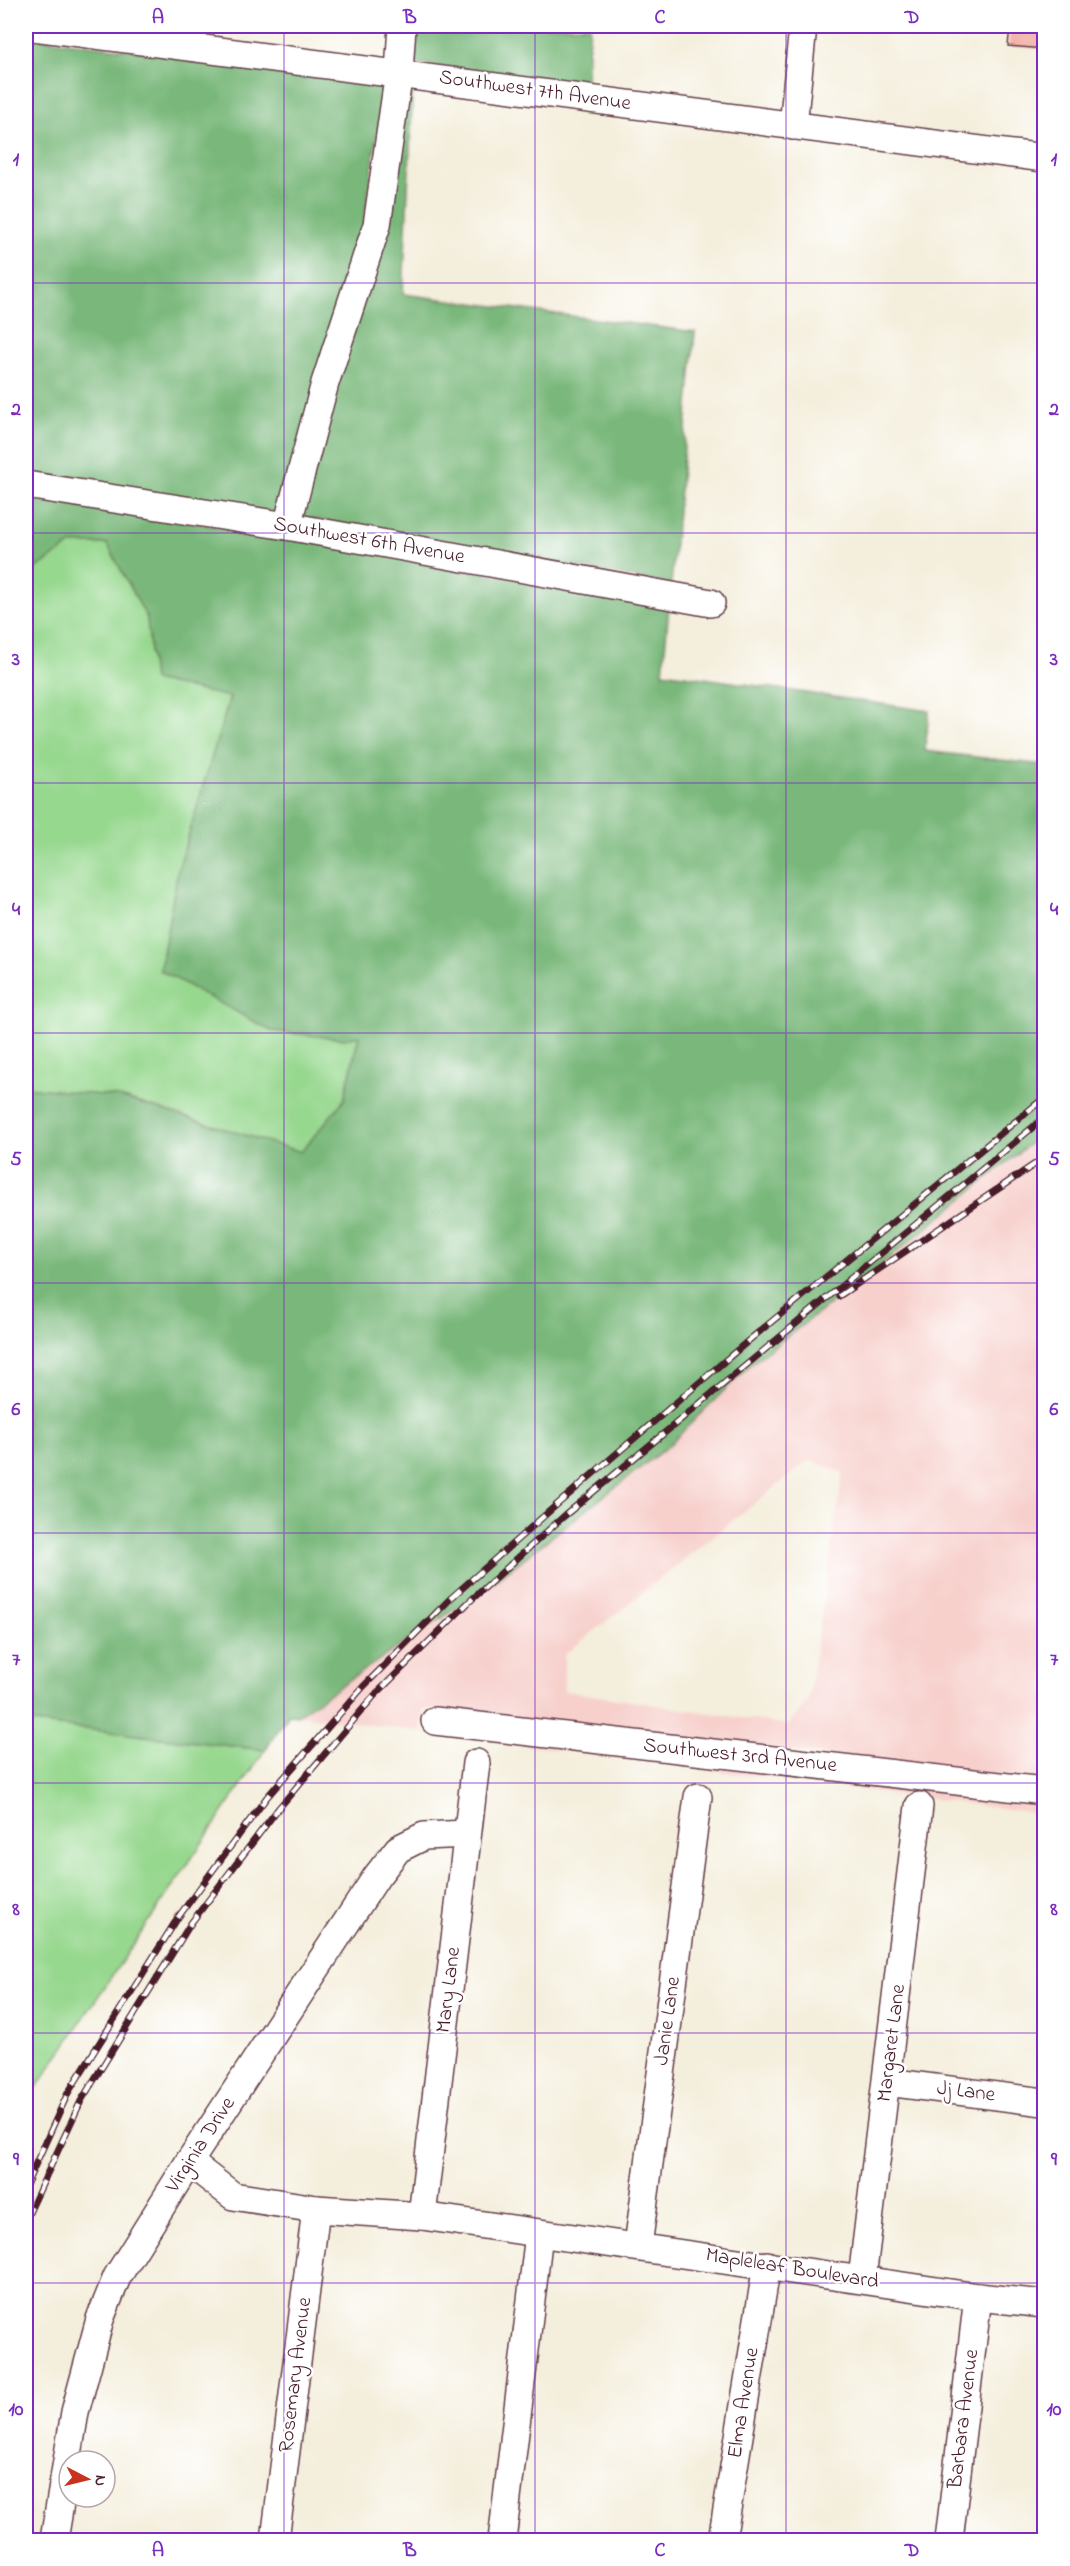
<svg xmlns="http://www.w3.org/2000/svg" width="1070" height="2566" font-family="'Indie Flower',sans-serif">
  <rect width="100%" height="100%" fill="#fff"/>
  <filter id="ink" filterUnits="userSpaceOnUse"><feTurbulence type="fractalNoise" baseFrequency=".0167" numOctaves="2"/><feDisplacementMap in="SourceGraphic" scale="12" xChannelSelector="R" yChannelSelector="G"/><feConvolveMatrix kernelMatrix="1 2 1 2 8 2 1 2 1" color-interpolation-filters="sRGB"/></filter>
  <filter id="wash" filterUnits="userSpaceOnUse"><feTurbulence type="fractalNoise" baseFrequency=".008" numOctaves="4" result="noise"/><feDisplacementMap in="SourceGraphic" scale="24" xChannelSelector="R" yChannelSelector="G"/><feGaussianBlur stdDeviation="1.35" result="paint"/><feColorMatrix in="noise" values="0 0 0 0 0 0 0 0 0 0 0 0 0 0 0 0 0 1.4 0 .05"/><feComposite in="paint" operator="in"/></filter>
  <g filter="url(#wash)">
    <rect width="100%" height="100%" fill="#f4eedc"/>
    <path fill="#f7d0cc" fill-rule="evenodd" d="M1044,1132v648l-620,-71 -3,22 602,68 21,3v12l-747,-99 185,-124 185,-144 85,-84 118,-89zM809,1460l34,13 -35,228 -20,24 -224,-34v-36z"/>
    <g fill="#97d88f" stroke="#707c5d" stroke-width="1.5">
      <path d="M72,544h35l40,74 6,62 77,17 -52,173 -18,100 199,65 -15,65 -43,52 -182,-55 -93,-10v-512z"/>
      <path d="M26,1722l239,28 -239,353z"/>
    </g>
    <g fill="#79b87a" stroke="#626c52" stroke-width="1.5">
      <path d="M413,26h177l-4,57 -44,-3 -129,-17z"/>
      <path d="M26,37l359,45 -21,140 -87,291 -251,-40z"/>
      <path d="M410,85h3l-10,209 292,38 -24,252 -369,-67z"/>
      <path d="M26,496l258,41 385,69 -6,66 266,39 -4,40 119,14v367l-174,142 -118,89 -85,84 -185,144 -185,124 -8,-1 -24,36 -239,-28v-635l93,10 182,55 43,-52 15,-64 -14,3 -74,-8 -111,-61 18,-100 52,-173 -77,-17 -6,-62 -40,-74h-35l-46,31z"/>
    </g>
    <g id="blocks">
      <path fill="#f1ada4" d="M1010,26h34v23l-36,-3z"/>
    </g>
  </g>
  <g filter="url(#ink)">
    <use href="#blocks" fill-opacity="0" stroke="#643e46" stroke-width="1.5"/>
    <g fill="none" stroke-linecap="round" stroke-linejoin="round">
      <defs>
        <g id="minor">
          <path d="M26,26l1018,132"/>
          <path d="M793,126l10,-100"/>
          <path d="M26,485l261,41 424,77"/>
          <path d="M287,526l38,-143 52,-158 22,-153 3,-46"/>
          <path d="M435,1721l609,70"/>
          <path d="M887,2082l157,20"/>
          <path d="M189,2162l44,34 83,13 106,7 556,81 66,7"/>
          <path d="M422,2216l54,-453"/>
          <path d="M638,2246l60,-449"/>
          <path d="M862,2279l57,-473"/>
          <path d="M54,2540l21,-128 25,-93 17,-42 72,-115 188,-286 21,-27 26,-13 43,-2"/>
          <path d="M275,2540l41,-331"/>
          <path d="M502,2540l37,-306"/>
          <path d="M722,2540l45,-275"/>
          <path d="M949,2540l29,-243"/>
        </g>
      </defs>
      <use href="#minor" stroke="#643e46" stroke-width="30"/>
      <use href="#minor" stroke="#fff" stroke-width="27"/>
      <defs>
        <g id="rail">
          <path d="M839,1296l205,-138"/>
          <path d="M26,2185l42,-92 111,-177 88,-119 96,-110 88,-89 102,-90 195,-167 296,-243"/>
          <path d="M26,2219l55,-118 110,-178 87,-114 96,-113 95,-94 94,-85 481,-399"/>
        </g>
      </defs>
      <use href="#rail" stroke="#4a1f2b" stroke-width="7"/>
      <use href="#rail" stroke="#fff" stroke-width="4.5" stroke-dasharray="14" stroke-linecap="butt"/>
    </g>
  </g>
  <path fill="none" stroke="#7b2cbf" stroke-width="1.5" stroke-opacity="0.55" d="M284,26v2514M535,26v2514M786,26v2514M26,283h1018M26,533h1018M26,783h1018M26,1033h1018M26,1283h1018M26,1533h1018M26,1783h1018M26,2033h1018M26,2283h1018"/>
  <g text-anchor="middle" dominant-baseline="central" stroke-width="5" stroke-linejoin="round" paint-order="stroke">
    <g font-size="21" fill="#4a1f2b" stroke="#fff">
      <text transform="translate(535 91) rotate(8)">Southwest 7th Avenue</text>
      <text transform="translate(369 541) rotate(10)">Southwest 6th Avenue</text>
      <text transform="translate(740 1756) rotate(6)">Southwest 3rd Avenue</text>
      <text transform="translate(449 1990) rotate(-83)">Mary Lane</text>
      <text transform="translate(668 2021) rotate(-82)">Janie Lane</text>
      <text transform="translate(892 2043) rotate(-83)">Margaret Lane</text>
      <text transform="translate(966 2092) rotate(7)">Jj Lane</text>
      <text transform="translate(201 2145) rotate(-57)">Virginia Drive</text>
      <text transform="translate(792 2269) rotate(9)">Mapleleaf Boulevard</text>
      <text transform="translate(296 2375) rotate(-83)">Rosemary Avenue</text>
      <text transform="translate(744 2403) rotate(-81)">Elma Avenue</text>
      <text transform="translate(964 2419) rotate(-83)">Barbara Avenue</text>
    </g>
  </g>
  <rect width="1070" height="2566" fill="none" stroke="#fff" stroke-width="66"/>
  <g transform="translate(87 2479) rotate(97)"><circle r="28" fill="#ffffff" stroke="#b7a5aa" stroke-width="1.5"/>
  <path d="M0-4.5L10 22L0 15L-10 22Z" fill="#c8321e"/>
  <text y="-9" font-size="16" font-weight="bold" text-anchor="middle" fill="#4a1f2b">N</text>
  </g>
  <rect x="33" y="33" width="1004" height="2500" fill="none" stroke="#7b2cbf" stroke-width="2"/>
  <g font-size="20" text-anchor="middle" font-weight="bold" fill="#7b2cbf">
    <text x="158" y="23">A</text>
    <text x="410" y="23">B</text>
    <text x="660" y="23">C</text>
    <text x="912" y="23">D</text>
    <text x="16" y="165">1</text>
    <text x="1054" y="165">1</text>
    <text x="16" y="415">2</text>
    <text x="1054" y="415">2</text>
    <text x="16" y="665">3</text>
    <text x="1054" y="665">3</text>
    <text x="16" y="915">4</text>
    <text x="1054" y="915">4</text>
    <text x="16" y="1165">5</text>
    <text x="1054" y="1165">5</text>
    <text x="16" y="1415">6</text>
    <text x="1054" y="1415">6</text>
    <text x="16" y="1665">7</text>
    <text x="1054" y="1665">7</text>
    <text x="16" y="1915">8</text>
    <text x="1054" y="1915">8</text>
    <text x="16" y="2165">9</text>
    <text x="1054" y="2165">9</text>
    <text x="16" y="2415">10</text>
    <text x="1054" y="2415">10</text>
    <text x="158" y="2556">A</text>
    <text x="410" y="2556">B</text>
    <text x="660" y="2556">C</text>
    <text x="912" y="2556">D</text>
  </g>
</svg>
